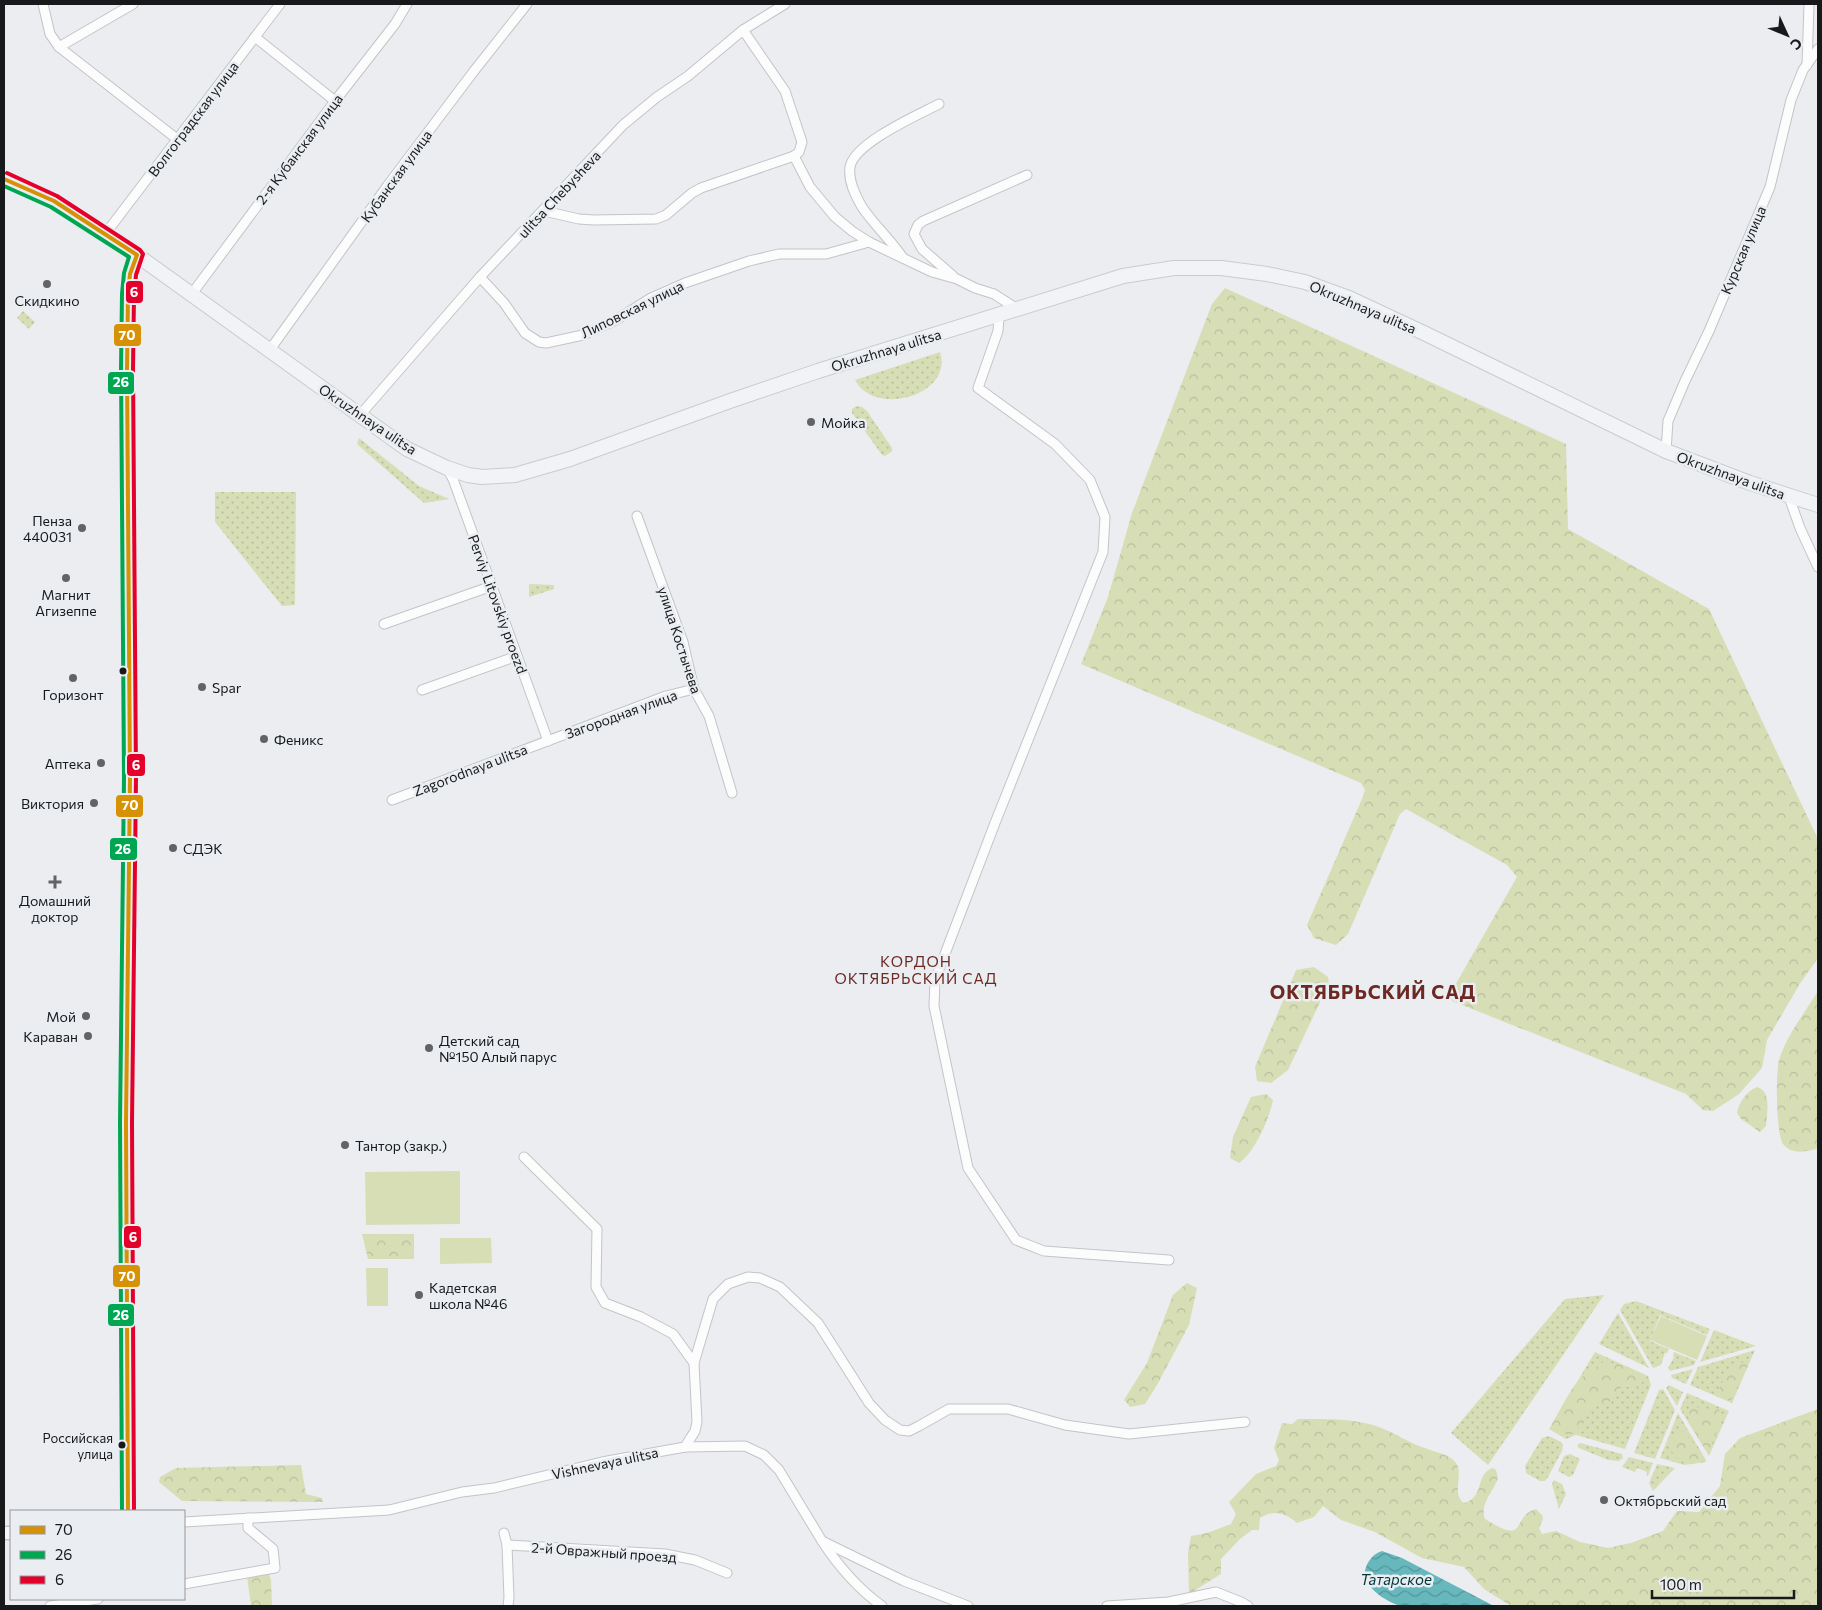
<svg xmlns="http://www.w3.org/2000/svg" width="1822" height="1610" font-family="Commissioner,sans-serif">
  <defs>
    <pattern id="green-dots" width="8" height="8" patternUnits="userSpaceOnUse" patternTransform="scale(1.25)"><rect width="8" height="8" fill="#d7deb6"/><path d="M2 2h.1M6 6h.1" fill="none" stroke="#b8be9c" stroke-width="1.8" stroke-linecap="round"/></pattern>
    <pattern id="forest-crowns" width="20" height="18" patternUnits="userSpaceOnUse" patternTransform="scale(1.25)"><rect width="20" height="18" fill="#d7deb6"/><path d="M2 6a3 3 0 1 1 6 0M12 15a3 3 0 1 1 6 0" fill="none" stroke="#b8be9c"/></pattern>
    <pattern id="water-waves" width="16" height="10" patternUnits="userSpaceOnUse" patternTransform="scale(1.25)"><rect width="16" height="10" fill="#67b8bd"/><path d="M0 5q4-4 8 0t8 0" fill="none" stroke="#549599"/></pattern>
  </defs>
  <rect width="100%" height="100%" fill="#ebedf0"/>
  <g fill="url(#green-dots)">
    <path d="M23,311l12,11 -6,7 -12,-11z"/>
    <path d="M940,352c14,43 -65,66 -85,28z"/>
    <path d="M856,406l6,1 5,4 25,37v3l-7,5 -3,-1 -30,-42v-4z"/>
    <path d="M359,438l60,48 30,13 -25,4 -67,-59z"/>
    <path d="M215,492h81l-1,113 -13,1 -67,-84z"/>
    <path d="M529,584l25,1v4l-25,8z"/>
    <path d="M1604,1295l-116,170 -37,-32 114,-134z"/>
    <path d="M1636,1301l74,28 -3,6 -47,-20 -10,26 19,8 -2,4h-2l-4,12 -8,3 -33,-58 4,-6z"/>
    <path d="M1618,1313l31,55 -50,-24z"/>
    <path d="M1714,1330l42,16 -56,16z"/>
    <path d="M1755,1350l-23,53 -42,-18 8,-18z"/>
    <path d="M1595,1352l53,24 3,9 -26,64 -49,-14 -10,4 -17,-10z"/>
    <path d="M1674,1352l22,9 -2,4 -24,6 -2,-3 6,-11 -1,-1z"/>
    <path d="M1693,1369l-7,15 -14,-6 -1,-3z"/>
    <path d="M1669,1385l14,7 -6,14 -11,-18z"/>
    <path d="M1663,1389l12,21 -20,49 -21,-6 25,-63z"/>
    <path d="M1687,1393l42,18 -20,45 -29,-47z"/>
    <path d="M1678,1413l28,47v2l-22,3 -24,-7z"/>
    <path d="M1549,1436l12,6 2,3 -1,6 -14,26 -3,4h-5l-14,-8 -1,-7 17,-28z"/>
    <path d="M1580,1443l42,11 1,4 -4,3 -11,-1 -29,-12 -2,-3z"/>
    <path d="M1570,1454l10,5 -7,16 -4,2 -11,-6 6,-15z"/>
    <path d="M1629,1457l24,6 -5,13 -2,-1 1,-3 -10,-4 -2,4 -13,-5z"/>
    <path d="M1657,1464l18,4 -22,23 -4,-8z"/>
    <path d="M1554,1480l8,4 4,10 -7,15 -7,-25z"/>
  </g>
  <g fill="url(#forest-crowns)">
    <path d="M1225,288l341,156 2,85 141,80 109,230v119l-17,24 -34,58 -5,28 -23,26 -26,17 -10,-1 -17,-16 -234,-93 -2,-7 67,-117 -10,-12 -101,-56 -6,5 -52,120 -12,11 -22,-7 -7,-13 55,-126 3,-9 -4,-7 -280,-119 27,-67 24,-84 80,-209z"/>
    <path d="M1314,967l14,10 1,6 -41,87 -17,13 -14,-2 -2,-14 41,-97z"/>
    <path d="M1818,991v157c-10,4 -27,7 -35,-4 -7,-10 -8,-75 -3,-87 8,-23 25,-45 38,-66z"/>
    <path d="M1757,1087c15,4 10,27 9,39l-6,6 -19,-13 -4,-6c2,-11 10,-22 20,-26z"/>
    <path d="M1266,1094l7,6c-4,19 -18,52 -34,63l-9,-5 3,-21 18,-40z"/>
    <path d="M362,1234h52v25h-46z"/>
    <path d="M1187,1283l10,5 -8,37 -32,60 -12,19 -15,3 -6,-7 23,-37 26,-68z"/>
    <path d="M1746,1361l2,3 -16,35 -3,2 -8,-4 -3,-5c6,-15 13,-26 28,-31z"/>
    <path d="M1603,1362c15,1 29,5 41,15v4l-9,6h-14l-7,12 -7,4h-8l-5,2 -12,19 -10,10h-12l-8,-9c6,-12 20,-39 29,-47 8,-6 15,-9 22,-16z"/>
    <path d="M1693,1406l10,3 14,-1 7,8 -15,34 -4,-1 -16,-27 -1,-11z"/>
    <path d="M1818,1409v197h-307l-27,-17 -20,-22 -42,-9 -47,-26 -34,-12 -18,-14 -9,11 -17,6c-12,-10 -22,-14 -37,-5l-1,12h-7l-12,9 -19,20v15l-32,20 -1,-41 3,-17 16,-3 24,-9 5,-10 -7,-12 27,-28 20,-8 3,-6 -5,-12 8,-25 10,1 6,-5c26,0 56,-1 81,8 16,6 30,16 46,21 9,4 25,6 31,15 8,11 -5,31 8,40 22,-6 10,-29 29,-35l3,2 2,8c-4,13 -19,26 -13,41 45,28 24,-2 51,-10l6,6 1,4 -4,9 3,6 14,-3 24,11 28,6 23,-5 32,-12 14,-20 22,1 21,-26 5,-32 15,-16z"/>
    <path d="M1679,1431l5,1 15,18 2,7 -5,6c-20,3 -36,-18 -17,-32z"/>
    <path d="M301,1465l5,29 16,4 1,4 -141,-1 -23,-19 1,-5 16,-9z"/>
    <path d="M266,1573l3,1 2,6 1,26h-21l-4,-30z"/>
  </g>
  <g fill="#d7deb6">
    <path d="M460,1171v53l-94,1 -1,-53z"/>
    <path d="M440,1238h51l1,25 -52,1z"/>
    <path d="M366,1268h22v38h-21z"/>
    <path d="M1661,1316l46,20 -10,24 -47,-20z"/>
  </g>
  <path fill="url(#water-waves)" d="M1382,1551l20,7 92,48c-22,0 -44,0 -66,0 -8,0 -19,2 -27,0 -15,-4 -42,-21 -35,-39 3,-8 9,-14 16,-16z"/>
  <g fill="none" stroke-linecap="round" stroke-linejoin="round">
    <defs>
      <g id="minor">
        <path d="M43,4l7,30 9,13 118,92"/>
        <path d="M255,37l80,64"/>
        <path d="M59,47l74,-43"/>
        <path d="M1807,65l2,-61"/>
        <path d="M794,156l16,31 25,30 17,14 17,11 63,30 25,7 18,9 19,6 23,15"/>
        <path d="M544,211l35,8 15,1 62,-1 10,-4 26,-22 9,-5 93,-32 5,-4 3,-10 -17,-51 -42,-61"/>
        <path d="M106,233l174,-229"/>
        <path d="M903,258c-12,-18 -29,-33 -41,-51 -7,-12 -14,-26 -12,-40 4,-24 68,-52 89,-63"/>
        <path d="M953,276l-31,-27 -8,-15 4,-9 5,-4 104,-46"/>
        <path d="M480,277l24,26 21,30 14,9 7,1 37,-8 33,-15 35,-22 34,-15 64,-22 30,-7h47l43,-12"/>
        <path d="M191,295l144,-194 60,-77 12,-20"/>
        <path d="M999,316l-1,15 -20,57 77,56 35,36 15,37 -2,35 -108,271 -60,157 -1,26 34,162 48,72 28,11 125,9"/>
        <path d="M269,351l119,-166 86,-114 53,-67"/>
        <path d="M360,415l120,-138 143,-152 34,-28 31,-21 55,-46 42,-26"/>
        <path d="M1666,451l2,-30 17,-40 24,-50 61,-144 21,-87 12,-30 15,-21"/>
        <path d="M447,468l6,11 95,262"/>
        <path d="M1789,497l11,31 18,39"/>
        <path d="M637,516l46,126 11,47 15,27 23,77"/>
        <path d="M384,624l108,-38"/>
        <path d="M422,690l95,-34"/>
        <path d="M392,800l274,-104 28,-7"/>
        <path d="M524,1157l73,72 -1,58 9,16 36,14 32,17 21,29"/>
        <path d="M685,1447l10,-16 2,-9 -3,-59 19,-64 15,-15 20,-7 12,1 20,9 38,36 51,80 16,17 15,10 9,1 10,-5 30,-17h59l57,16 64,9 116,-12"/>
        <path d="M184,1522l205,-12 73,-18 32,-4 108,-26 83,-15 60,-1 19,9 15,15 43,71 82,40 64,25"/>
        <path d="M504,1533l3,12 2,53 -1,8"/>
        <path d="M822,1541c17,26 35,47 60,65"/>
        <path d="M507,1545l158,9 30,6 32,13"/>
        <path d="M184,1584l91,-16 -2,-19 -25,-21v-10"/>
        <path d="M50,1606l48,-7"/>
        <path d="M1107,1606l62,-4 47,-10 25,10 7,4"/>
      </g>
      <g id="secondary">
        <path d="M128,1511l-2,-388 4,-346 -3,-408 1,-74 2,-21 7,-19"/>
        <path d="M4,1533h7"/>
      </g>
      <path id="primary" d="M4,179l50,22 52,32 301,216 40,19 21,7 14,2 33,-2 55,-16 160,-58 88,-30 305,-95 51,-8h47l46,6 38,8 44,16 77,36 240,117 84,32 68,22"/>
    </defs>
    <use href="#minor" stroke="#c2c4c6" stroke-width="11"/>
    <use href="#secondary" stroke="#c2c4c6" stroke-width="15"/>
    <use href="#primary" stroke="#cacbcc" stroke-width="16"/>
    <use href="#minor" stroke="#fcfcfd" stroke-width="9"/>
    <use href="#secondary" stroke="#f6f7f9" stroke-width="12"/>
    <use href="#primary" stroke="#f1f3f6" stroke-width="14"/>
    <defs>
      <path id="bus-1" d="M4,179l50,22 83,54 -7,19 -2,21 -1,74 3,408 -4,346 2,388"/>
      <path id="bus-2" d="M4,186l47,21 78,50 -5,16 -2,21 -1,75 3,408 -4,346 2,388"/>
      <path id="bus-3" d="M7,173l50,23 83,54 3,4 -7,21 -2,20 -1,74 3,408 -4,346 2,388"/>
    </defs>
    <use href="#bus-1" stroke="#eaedf1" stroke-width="8"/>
    <use href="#bus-2" stroke="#eaedf1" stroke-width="8"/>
    <use href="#bus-3" stroke="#eaedf1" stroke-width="8"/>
    <use href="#bus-1" stroke="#d69104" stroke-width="4"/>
    <use href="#bus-2" stroke="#00a651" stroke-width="4"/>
    <use href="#bus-3" stroke="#e4002b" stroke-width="4"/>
  </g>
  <g fill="#626365" stroke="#eaedf1" stroke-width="2">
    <circle cx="47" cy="284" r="5"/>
    <circle cx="811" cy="422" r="5"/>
    <circle cx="82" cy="528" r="5"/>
    <circle cx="66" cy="578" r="5"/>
    <circle cx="73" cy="678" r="5"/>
    <circle cx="202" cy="687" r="5"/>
    <circle cx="264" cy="739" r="5"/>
    <circle cx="101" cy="763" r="5"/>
    <circle cx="94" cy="803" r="5"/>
    <circle cx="173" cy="848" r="5"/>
    <path d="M52.5 874.5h5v5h5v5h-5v5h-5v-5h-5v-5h5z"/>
    <circle cx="86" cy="1016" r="5"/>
    <circle cx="88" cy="1036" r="5"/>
    <circle cx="429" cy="1048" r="5"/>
    <circle cx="345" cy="1145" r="5"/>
    <circle cx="419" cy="1295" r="5"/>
    <circle cx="1604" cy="1500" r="5"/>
  </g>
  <g fill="#18191a" stroke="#eaedf1" stroke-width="2">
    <circle cx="123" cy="671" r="4.5"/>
    <circle cx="122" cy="1445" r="4.5"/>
  </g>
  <g text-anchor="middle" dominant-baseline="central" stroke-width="5" stroke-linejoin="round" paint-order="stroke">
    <g font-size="13" fill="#18191a" stroke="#eaedf1" text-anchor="end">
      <text x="113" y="1438">Российская<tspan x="113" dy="16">улица</tspan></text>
    </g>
    <g font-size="14" fill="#18191a" stroke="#eaedf1">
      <text transform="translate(193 119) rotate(-53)">Волгоградская улица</text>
      <text transform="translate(299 149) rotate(-53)">2-я Кубанская улица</text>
      <text transform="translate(396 176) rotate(-54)">Кубанская улица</text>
      <text transform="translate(559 194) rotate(-47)">ulitsa Chebysheva</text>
      <text transform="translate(1743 250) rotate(-67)">Курская улица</text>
      <text transform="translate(1363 307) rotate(23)">Okruzhnaya ulitsa</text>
      <text transform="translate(632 309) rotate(-26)">Липовская улица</text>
      <text transform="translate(886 350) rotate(-17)">Okruzhnaya ulitsa</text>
      <text transform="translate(368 419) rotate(34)">Okruzhnaya ulitsa</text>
      <text transform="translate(1731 475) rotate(20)">Okruzhnaya ulitsa</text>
      <text transform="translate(498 604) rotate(70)">Perviy Litovskiy proezd</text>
      <text transform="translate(680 640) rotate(72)">улица Костычева</text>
      <text transform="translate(621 714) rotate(-20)">Загородная улица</text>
      <text transform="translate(470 770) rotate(-21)">Zagorodnaya ulitsa</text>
      <text transform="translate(605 1463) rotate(-12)">Vishnevaya ulitsa</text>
      <text transform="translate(604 1552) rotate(4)">2-й Овражный проезд</text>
    </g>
    <g font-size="14" fill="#18191a" stroke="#eaedf1" text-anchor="start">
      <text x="47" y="300" text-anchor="middle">Скидкино</text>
      <text x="821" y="422">Мойка</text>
      <text x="72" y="520" text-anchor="end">Пенза<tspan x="72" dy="16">440031</tspan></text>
      <text x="66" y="594" text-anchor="middle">Магнит<tspan x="66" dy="16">Агизеппе</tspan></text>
      <text x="212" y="687">Spar</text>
      <text x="73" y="694" text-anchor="middle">Горизонт</text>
      <text x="274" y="739">Феникс</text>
      <text x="91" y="763" text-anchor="end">Аптека</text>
      <text x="84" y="803" text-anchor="end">Виктория</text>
      <text x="183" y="848">СДЭК</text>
      <text x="55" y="900" text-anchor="middle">Домашний<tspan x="55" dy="16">доктор</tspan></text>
      <text x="76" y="1016" text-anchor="end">Мой</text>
      <text x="78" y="1036" text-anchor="end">Караван</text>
      <text x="439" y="1040">Детский сад<tspan x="439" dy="16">№150 Алый парус</tspan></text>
      <text x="355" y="1145">Тантор (закр.)</text>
      <text x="429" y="1287">Кадетская<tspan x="429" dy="16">школа №46</tspan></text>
      <text x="1614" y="1500">Октябрьский сад</text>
    </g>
    <g font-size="15" letter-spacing="1" fill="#6e2923" stroke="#eaedf1">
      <text x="916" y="961">КОРДОН<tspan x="916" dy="17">ОКТЯБРЬСКИЙ САД</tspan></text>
    </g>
    <g font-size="15" font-style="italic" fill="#003639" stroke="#eaedf1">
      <text x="1396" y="1579">Татарское</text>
    </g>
    <g font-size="19" font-weight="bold" letter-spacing="1" fill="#6e2923" stroke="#eaedf1">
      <text x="1373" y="991">ОКТЯБРЬСКИЙ САД</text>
    </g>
  </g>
  <g stroke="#eaedf1" stroke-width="2">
    <rect x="125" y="280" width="19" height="24" rx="5" fill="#e4002b"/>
    <rect x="113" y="323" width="29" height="24" rx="5" fill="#d69104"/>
    <rect x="107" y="371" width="28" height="24" rx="5" fill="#00a651"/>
    <rect x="126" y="753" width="20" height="24" rx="5" fill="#e4002b"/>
    <rect x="115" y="794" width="29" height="24" rx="5" fill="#d69104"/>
    <rect x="109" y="837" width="29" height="24" rx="5" fill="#00a651"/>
    <rect x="123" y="1225" width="19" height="24" rx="5" fill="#e4002b"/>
    <rect x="112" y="1264" width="29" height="24" rx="5" fill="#d69104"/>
    <rect x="107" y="1303" width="28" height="24" rx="5" fill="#00a651"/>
  </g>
  <g font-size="14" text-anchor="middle" font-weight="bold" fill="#fff">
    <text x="134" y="297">6</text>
    <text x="127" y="340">70</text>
    <text x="121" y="387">26</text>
    <text x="136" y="770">6</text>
    <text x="130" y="810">70</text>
    <text x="123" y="854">26</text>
    <text x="133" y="1242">6</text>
    <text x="127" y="1281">70</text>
    <text x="121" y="1320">26</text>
  </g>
  <rect width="1822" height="1610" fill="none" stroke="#18191a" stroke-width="10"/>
  <rect x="10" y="1510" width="175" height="90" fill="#eaedf1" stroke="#96989b"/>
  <rect x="20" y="1526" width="25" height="8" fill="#d69104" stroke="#96989b"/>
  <text x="55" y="1535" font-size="15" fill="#18191a">70</text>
  <rect x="20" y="1551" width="25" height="8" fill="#00a651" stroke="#96989b"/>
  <text x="55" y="1560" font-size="15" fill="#18191a">26</text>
  <rect x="20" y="1576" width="25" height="8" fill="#e4002b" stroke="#96989b"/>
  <text x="55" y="1585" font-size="15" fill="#18191a">6</text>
  <g transform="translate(1787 35) rotate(134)" stroke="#eaedf1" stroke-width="4" paint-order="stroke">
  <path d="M0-4L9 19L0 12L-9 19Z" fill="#18191a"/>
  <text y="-8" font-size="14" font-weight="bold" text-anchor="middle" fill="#18191a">С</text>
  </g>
  <path d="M1652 1590v8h142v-8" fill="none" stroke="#18191a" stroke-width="2.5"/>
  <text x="1660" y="1590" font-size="15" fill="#18191a" stroke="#eaedf1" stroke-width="4" paint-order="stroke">100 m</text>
</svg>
